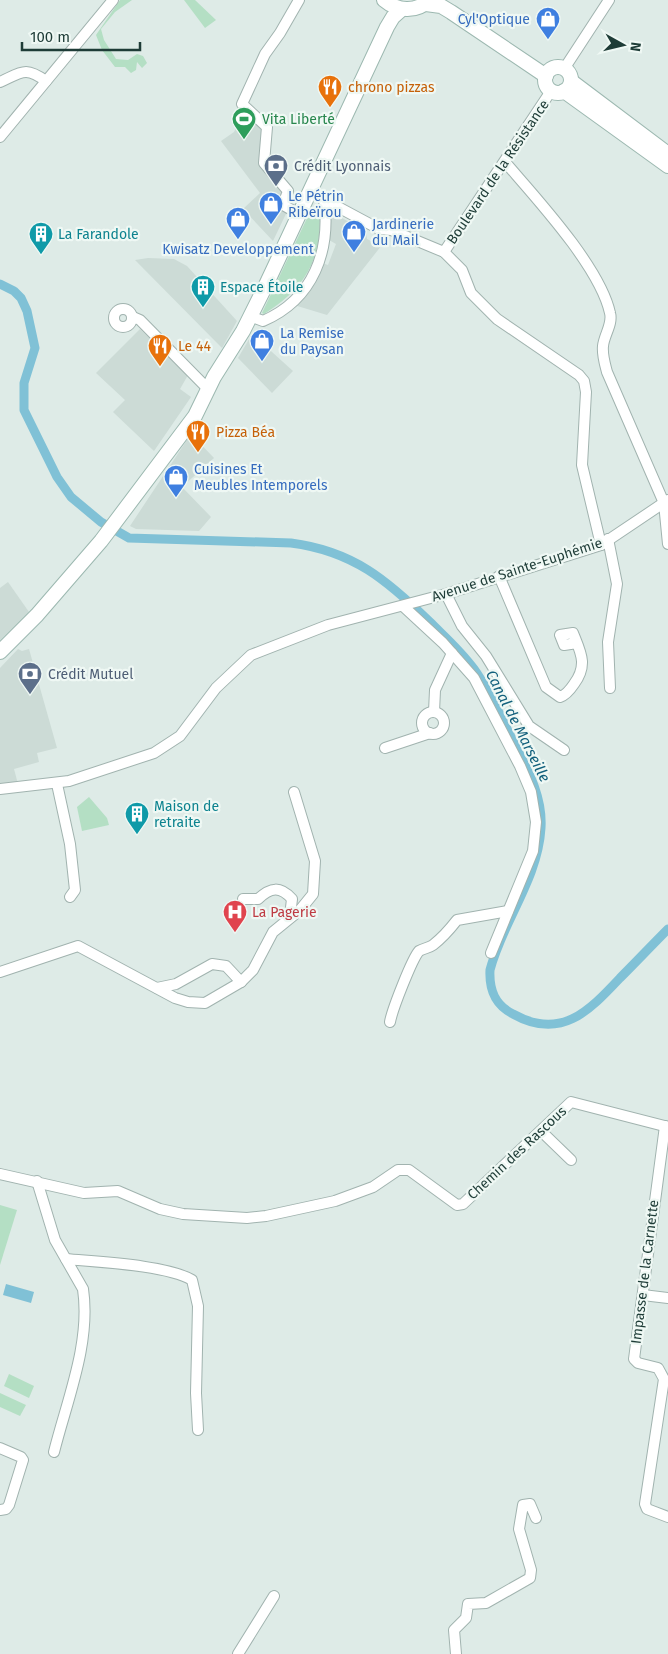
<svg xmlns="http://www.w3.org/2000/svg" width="668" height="1654" font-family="'Fira Sans',sans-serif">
  <rect width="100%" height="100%" fill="#deebe7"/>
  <g fill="#ccdbd6">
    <path d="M247,104l23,22 -2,37 27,32 -22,46 -30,-32 17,-16 -39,-52 13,-9z"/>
    <path d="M330,211l36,21 1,7 4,2 5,-4 9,4 -58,74 -33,-10 28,-42 6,2 8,-21 -7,-4z"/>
    <path d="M148,258l26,1 13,7 50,55 -15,27 -87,-88z"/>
    <path d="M140,329l48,46 -8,14 11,8 -37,54 -41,-39 12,-12 -29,-27z"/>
    <path d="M252,334l41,37 -21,22 -34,-35z"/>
    <path d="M191,434l23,24 -32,29 29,30 -12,14 -63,-2 -6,-3z"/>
    <path d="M8,582l21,30 -29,31v-55z"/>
    <path d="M18,649l4,2 7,-2 28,99 -20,5 2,9 -25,7 4,15h-18v-116z"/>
  </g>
  <g fill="#b4dfc4">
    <path d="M120,0h12l-17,12 -14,17 3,11 12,19 12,1 9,-6 6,2 4,7 -5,5 -5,-6 -1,8 -5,3 -6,-6h-10l-13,-17 -6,-15z"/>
    <path d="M184,0h11l21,20 -11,8z"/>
    <path d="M309,214l11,5c0,45 -18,71 -56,95l-2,-1z"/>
    <path d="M89,797l18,21 2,7 -27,6 -5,-24z"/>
    <path d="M0,1205l17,5 -17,55z"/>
    <path d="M9,1374l25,12 -5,12 -25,-12z"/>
    <path d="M0,1393l26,12 -6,11 -20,-9z"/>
  </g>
  <path fill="#80c1d6" d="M6,1284l28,8 -3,11 -28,-8z"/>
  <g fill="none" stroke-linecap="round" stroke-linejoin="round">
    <path stroke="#80c1d6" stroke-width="9" d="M0,284l14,7 7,7 6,13 8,37 -11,35v27l33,67 14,20 30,25 28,16 162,5c62,8 96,37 139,79 15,15 31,29 44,47 15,21 26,46 38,70 14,28 31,56 29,89 -3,51 -38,93 -51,142 -1,20 5,35 23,44 48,27 76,-3 107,-36 16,-16 32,-33 48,-49"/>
    <defs>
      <g id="street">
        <path d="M564,69l45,-69"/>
        <path d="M0,82c22,-10 25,-16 46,-1"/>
        <path d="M0,137l113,-137"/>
        <path d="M505,162c31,36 95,105 105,151 3,11 -6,22 -7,33 -1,9 2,18 4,26l57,131 4,41"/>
        <path d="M310,192l69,37 12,1 53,22 18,18 9,23 26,26 82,56 5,6 2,11 -4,73 19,80"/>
        <path d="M299,214l-16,-9 5,-14 -24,-28 3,-36 -25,-23 23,-50 15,-21 19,-33"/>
        <path d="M444,252l107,-161"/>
        <circle cx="123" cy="318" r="9"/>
        <path d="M250,316l13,5c51,-22 68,-71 61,-122"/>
        <path d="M133,317l7,3 69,70"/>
        <path d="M608,539l9,45 -9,58 2,46"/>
        <path d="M499,576l47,111 14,10c6,-2 10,-7 14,-13 14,-19 7,-31 -1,-51l-13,2 4,10 13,-2"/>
        <path d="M446,594l16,32 24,30 43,70 35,24"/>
        <path d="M403,606l40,37 31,35 46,88 11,26 5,30 -3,29 -42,102"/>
        <path d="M434,712l1,-22 17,-37"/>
        <circle cx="433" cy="723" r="11"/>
        <path d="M385,748l45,-15"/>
        <path d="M57,784l13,60 5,46 -5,7"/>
        <path d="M0,789l69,-8 85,-28 26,-17 36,-48 35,-33 77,-30 118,-31 155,-49 67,-45"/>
        <path d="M243,899h15c13,-12 22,-13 34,0l-2,17"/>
        <path d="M0,972l78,-26 97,52 13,4 17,1 36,-21 12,-12 20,-38 27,-22 13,-16 2,-33 -21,-69"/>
        <path d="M157,988l19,-4 36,-20 14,2 15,16"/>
        <path d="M390,1022c2,-12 22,-63 29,-71 5,-3 10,-3 14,-6 9,-7 17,-16 24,-25l51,-9"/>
        <path d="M665,1126l-31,233 4,4 20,5 6,11 -19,125 2,5 21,8"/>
        <path d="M541,1131l30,29"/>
        <path d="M0,1174l84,19 34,-2 42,18 23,5 64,4 19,-2 69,-15 38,-14 25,-17h11l48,35 6,-1 108,-102 97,25"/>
        <path d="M37,1181l18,59 28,49c8,54 -16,111 -29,163"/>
        <path d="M66,1259c31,3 101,6 126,21l6,26 -2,87 2,37"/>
        <path d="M643,1295l25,3"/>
        <path d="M0,1448l21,9 2,3 -14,45 -3,4 -6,1"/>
        <path d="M238,1654l36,-58"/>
        <path d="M456,1654l-2,-24 12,-12 2,-14 18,-1 44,-25 1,-8 -12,-41 4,-24 7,-1 6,14"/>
      </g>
      <g id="secondary">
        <path d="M384,0c13,11 32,13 45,0"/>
        <path d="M426,4l15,2 10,6 95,64"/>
        <circle cx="558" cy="80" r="13"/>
        <path d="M571,81l97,73"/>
        <path d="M564,91l104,75"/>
        <path d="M0,652l37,-37 64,-74 94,-125 19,-39 29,-46 23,-46 121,-258 6,-10 9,-8"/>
      </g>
    </defs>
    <use href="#street" stroke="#a1b3af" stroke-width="12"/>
    <use href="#secondary" stroke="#9cb8b0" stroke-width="16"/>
    <use href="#street" stroke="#fff" stroke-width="10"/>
    <use href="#secondary" stroke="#fff" stroke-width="14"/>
  </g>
  <defs>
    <symbol id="shop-pin" viewBox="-11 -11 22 30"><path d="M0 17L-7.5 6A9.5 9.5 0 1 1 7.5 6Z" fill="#3f7fe0" stroke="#eff8f4"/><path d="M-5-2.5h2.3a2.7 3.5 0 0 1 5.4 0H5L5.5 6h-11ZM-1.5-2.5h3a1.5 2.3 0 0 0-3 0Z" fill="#fff"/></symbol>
    <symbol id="restaurant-pin" viewBox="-11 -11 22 30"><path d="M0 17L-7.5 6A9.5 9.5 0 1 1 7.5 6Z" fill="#e8710a" stroke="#eff8f4"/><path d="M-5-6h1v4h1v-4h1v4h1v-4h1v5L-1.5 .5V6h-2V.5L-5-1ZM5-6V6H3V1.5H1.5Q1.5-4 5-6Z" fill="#fff"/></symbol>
    <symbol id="stadium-pin" viewBox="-11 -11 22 30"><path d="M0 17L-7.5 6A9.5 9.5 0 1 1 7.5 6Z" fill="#2e9e5b" stroke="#eff8f4"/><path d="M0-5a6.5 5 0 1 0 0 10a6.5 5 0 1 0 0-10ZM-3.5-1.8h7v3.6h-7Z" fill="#fff"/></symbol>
    <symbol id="bank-pin" viewBox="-11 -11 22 30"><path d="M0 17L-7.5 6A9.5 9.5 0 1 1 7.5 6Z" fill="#5c6f8a" stroke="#eff8f4"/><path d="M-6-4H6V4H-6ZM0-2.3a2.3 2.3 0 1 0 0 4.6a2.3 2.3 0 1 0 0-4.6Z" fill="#fff"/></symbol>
    <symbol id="building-pin" viewBox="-11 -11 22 30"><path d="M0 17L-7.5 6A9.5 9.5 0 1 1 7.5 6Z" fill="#0f9aa8" stroke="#eff8f4"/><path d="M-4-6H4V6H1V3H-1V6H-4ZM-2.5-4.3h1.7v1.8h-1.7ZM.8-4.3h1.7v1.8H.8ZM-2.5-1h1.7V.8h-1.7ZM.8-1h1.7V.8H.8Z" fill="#fff"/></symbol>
    <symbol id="hospital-pin" viewBox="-11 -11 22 30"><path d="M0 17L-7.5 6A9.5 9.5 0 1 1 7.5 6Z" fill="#e0444e" stroke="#eff8f4"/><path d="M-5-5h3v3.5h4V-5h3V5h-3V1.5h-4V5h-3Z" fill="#fff"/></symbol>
  </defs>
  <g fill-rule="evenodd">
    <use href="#shop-pin" x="534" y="5" width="28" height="38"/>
    <use href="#restaurant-pin" x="316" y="73" width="28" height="38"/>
    <use href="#stadium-pin" x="230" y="105" width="28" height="38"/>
    <use href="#bank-pin" x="262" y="152" width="28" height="38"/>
    <use href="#shop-pin" x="257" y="190" width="28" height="38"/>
    <use href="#shop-pin" x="224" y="205" width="28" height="38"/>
    <use href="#shop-pin" x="340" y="218" width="28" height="38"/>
    <use href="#building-pin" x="27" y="220" width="28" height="38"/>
    <use href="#building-pin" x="189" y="273" width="28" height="38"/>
    <use href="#shop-pin" x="248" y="327" width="28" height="38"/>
    <use href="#restaurant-pin" x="146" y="332" width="28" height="38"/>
    <use href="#restaurant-pin" x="184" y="418" width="28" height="38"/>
    <use href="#shop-pin" x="162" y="463" width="28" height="38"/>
    <use href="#bank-pin" x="16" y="660" width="28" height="38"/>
    <use href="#building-pin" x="123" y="800" width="28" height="38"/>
    <use href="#hospital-pin" x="221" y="898" width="28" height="38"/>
  </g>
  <g text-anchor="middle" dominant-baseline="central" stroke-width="4.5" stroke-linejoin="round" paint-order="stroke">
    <g font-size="14" fill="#366cbe" stroke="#eff8f4" text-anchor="start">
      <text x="530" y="19" text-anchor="end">Cyl'Optique</text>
      <text x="288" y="196">Le Pétrin<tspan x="288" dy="16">Ribeïrou</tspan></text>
      <text x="372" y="224">Jardinerie<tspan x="372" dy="16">du Mail</tspan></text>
      <text x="238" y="249" text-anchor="middle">Kwisatz Developpement</text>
      <text x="280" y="333">La Remise<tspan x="280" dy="16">du Paysan</tspan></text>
      <text x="194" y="469">Cuisines Et<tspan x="194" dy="16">Meubles Intemporels</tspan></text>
    </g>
    <g font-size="14" fill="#c56008" stroke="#eff8f4" text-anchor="start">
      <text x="348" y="87">chrono pizzas</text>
      <text x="178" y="346">Le 44</text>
      <text x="216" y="432">Pizza Béa</text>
    </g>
    <g font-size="14" fill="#27864d" stroke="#eff8f4" text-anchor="start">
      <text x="262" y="119">Vita Liberté</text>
    </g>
    <g font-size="14" fill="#4e5e75" stroke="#eff8f4" text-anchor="start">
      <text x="294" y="166">Crédit Lyonnais</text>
      <text x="48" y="674">Crédit Mutuel</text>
    </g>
    <g font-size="14" fill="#1e3c37" stroke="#eff8f4">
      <text transform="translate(498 172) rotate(-56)">Boulevard de la Résistance</text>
      <text transform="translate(517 570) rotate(-18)">Avenue de Sainte-Euphémie</text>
      <text transform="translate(517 1153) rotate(-43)">Chemin des Rascous</text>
      <text transform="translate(645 1272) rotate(-83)">Impasse de la Carnette</text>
    </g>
    <g font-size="14" fill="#0d838f" stroke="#eff8f4" text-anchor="start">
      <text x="58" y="234">La Farandole</text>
      <text x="220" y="287">Espace Étoile</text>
      <text x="154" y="806">Maison de<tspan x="154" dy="16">retraite</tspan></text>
    </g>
    <g font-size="14" fill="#be3a42" stroke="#eff8f4" text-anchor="start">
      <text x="252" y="912">La Pagerie</text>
    </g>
    <g font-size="15" font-style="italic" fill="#13617d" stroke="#eff8f4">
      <text transform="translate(518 726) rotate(63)">Canal de Marseille</text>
    </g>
  </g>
  <g transform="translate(623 45) rotate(98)" stroke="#eff8f4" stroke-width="4" paint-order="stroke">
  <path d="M0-4L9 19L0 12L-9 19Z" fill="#1e3c37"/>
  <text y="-8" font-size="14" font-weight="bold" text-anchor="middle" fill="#1e3c37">N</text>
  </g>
  <path d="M22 42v8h118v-8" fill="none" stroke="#1e3c37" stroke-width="2.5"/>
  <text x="30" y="42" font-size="15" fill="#1e3c37" stroke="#eff8f4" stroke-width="4" paint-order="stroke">100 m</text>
</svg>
